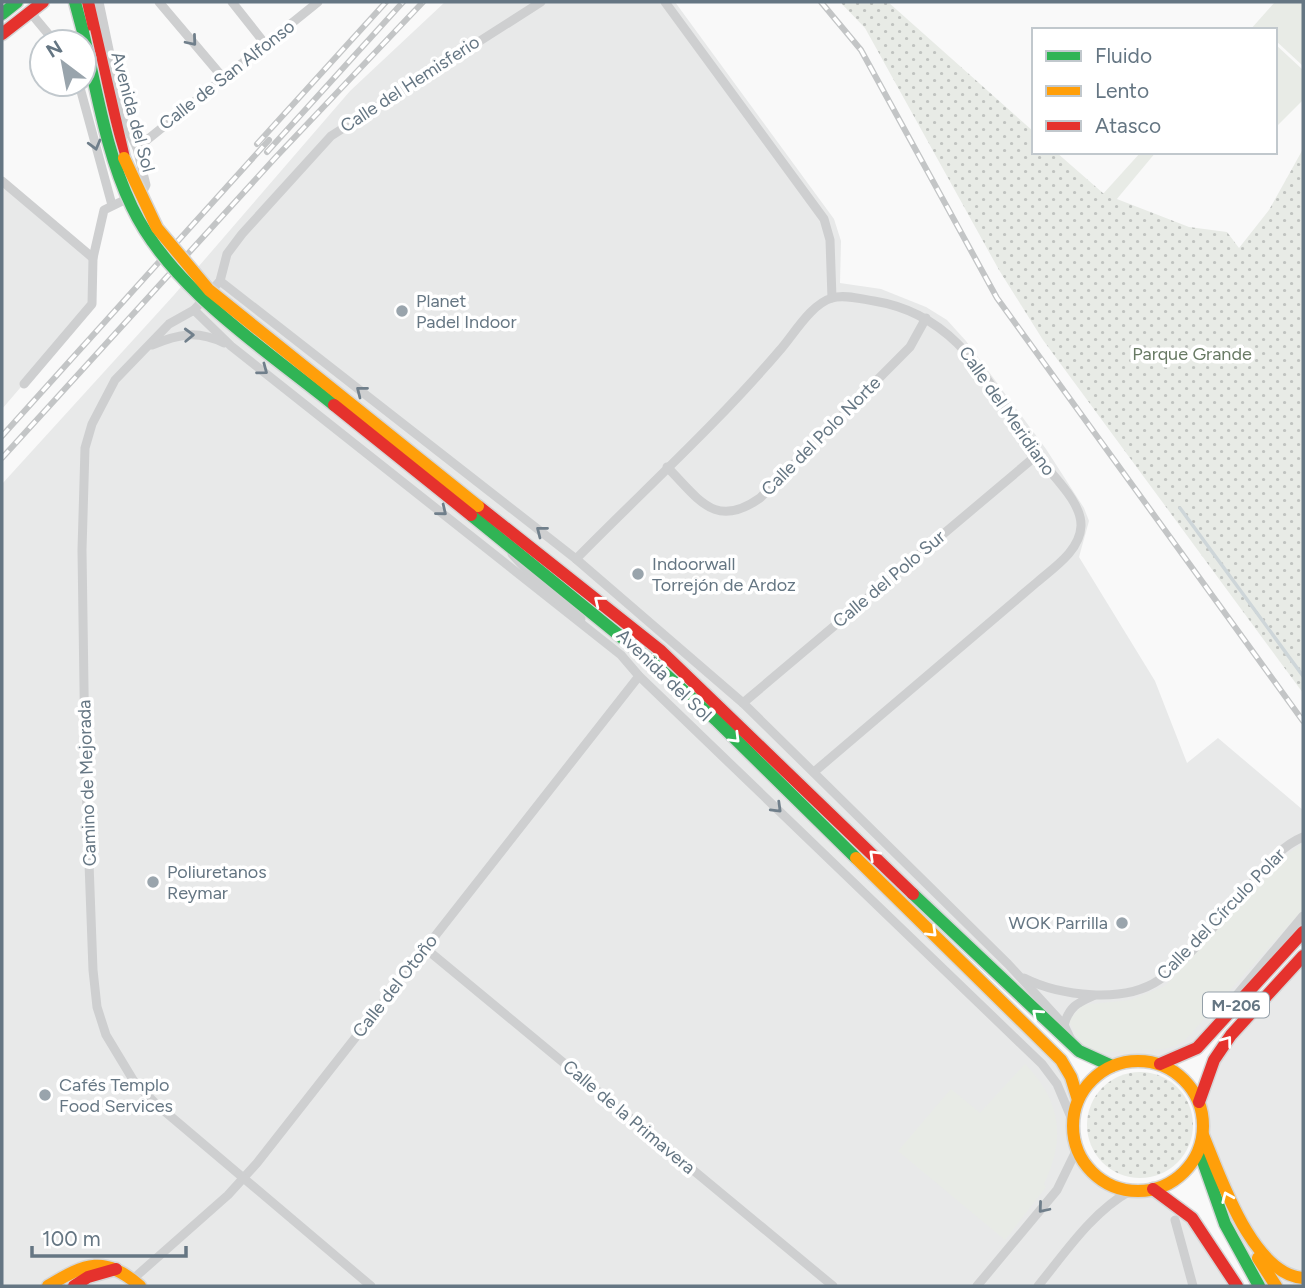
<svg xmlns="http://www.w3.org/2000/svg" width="1305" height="1288" font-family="Figtree,sans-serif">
  <defs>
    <pattern id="park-dots" width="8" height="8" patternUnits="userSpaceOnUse" patternTransform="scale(1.75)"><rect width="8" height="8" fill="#e8ebe6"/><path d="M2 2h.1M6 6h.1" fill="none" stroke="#c0c3c0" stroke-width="1.8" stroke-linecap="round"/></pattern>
  </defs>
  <rect width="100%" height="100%" fill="#f9f9f9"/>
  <g fill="#e8e9e9">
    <path d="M445,2h230l159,217 7,22 -1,42 41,6 45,18 21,13 19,21 80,108 38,59 5,13 -10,36 76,124 32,82 31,-25 85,72v122l-106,116 -37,16 -31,-3 -17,5 -18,-7 -433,-408 -9,12 409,397 17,40 -5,22 4,27 17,25 26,15h33l17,8 67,89h-1163l30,-23 -56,23h-46v-802l172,-189 176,-204z"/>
    <path d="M2,181l91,77 -1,46 -90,105z"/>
    <path d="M1303,956v330h-44l-34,-62 -22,-90 -4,-32 15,-42z"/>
  </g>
  <g fill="#e8ebe6">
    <path d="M1275,2h28v64l-28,-26v-10h-25z"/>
    <path d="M1275,44l28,26v30l-28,28z"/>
    <path d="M1141,152h15l-40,48 -13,-6z"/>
    <path d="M1303,843v66l-117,130c-17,13 -27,10 -47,11 -35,1 -53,12 -70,-29l13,-16 48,-5 35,-14 124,-133z"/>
    <path d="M1025,1064c36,37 41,74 19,120l2,3 -41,53 -107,-89 53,-62 29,24z"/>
  </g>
  <g fill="url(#park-dots)">
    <path d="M840,2h48l146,130v20h22l48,42 85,33 38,5 12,16 30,-38 34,-61v544l-260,-353 -44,-70 -134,-242z"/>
    <circle cx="1140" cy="1125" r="53"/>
  </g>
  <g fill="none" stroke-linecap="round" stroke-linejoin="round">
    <path stroke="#ced6d9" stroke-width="3.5" d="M1180,508l123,168"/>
    <defs>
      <g id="fast">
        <path d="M75,2l8,30"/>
        <path d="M2,14l15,-12"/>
        <path d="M471,515l181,147 64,58 140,138"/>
        <path d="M913,894l166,157 33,15"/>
        <path d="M1199,1150l26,74 34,62"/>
      </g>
      <g id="slow">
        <path d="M856,858l205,202 10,17 7,23"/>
        <circle cx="1138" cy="1126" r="65"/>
        <path d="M1203,1135c17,41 49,139 100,143"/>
        <path d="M1258,1258l18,28"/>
        <path d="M48,1286c38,-23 56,-31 92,0"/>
      </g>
      <g id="jam">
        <path d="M88,2l36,156"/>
        <path d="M2,34l41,-32"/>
        <path d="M478,506l183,145 252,243"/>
        <path d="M1160,1064l37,-16 106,-116"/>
        <path d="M1199,1102l15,-42 17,-25 72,-79"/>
        <path d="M1153,1189l39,29 45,68"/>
        <path d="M74,1286l14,-9 28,-8"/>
      </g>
    </defs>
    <use href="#fast" stroke="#d5d6d7" stroke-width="15"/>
    <use href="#slow" stroke="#d5d6d7" stroke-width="15"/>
    <use href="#jam" stroke="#d5d6d7" stroke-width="15"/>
    <g stroke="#cecfd0" stroke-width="9">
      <path d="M159,2l66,78"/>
      <path d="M232,2l34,43"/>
      <path d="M665,2l159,217 6,21 2,58"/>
      <path d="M30,12l25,30"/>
      <path d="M79,84l33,121"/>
      <path d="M137,148l181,-146"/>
      <path d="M2,181l91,77"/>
      <path d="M220,281l356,278 167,144 265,261 56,61 8,17"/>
      <path d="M194,310l37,36 390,309 18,21 403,388 15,20 16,38"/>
      <path d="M152,345c27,-11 45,-15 72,-2"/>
      <path d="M24,384l68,-80 1,-46 11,-48 39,-19 3,-6 -9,-37 -13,-27 -25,-119"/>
      <path d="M667,467c32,32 48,63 93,31l150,-151 16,-29"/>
      <path d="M512,554l20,22 49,43"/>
      <path d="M576,559c68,-69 141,-135 204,-209 14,-16 31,-46 52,-52 12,-4 29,1 42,3 88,14 117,88 163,154 13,19 45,46 44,71 -1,25 -28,42 -45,57l-222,189"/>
      <path d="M743,703l294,-248"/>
      <path d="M425,948l408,338"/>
      <path d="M1024,978c36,18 100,26 135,2 29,-19 68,-70 93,-97 15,-18 29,-37 51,-46"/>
      <path d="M1221,1014l82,-98"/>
      <path d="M1064,1025c5,-18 13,-22 29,-29"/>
      <path d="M1175,1220l18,66"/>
      <path d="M133,1279l95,-84 29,-32 382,-487"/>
      <path d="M371,1286l-215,-182 -21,-21 -29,-48 -9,-28 -4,-37 -8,-214 -3,-206 3,-102 7,-24 23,-44 54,-56 25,-14 26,-29 7,-27 15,-20 89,-98 210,-134"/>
      <path d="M977,1286l80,-96 20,-41"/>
      <path d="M1038,1286c27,-33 54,-74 92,-95"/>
    </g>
    <use href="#fast" stroke="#30b455" stroke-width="12"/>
    <use href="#slow" stroke="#ff9f0a" stroke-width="12"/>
    <use href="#jam" stroke="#e5322d" stroke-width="12"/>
    <defs>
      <g id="rail">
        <path d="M821,2l40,48 136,248 306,423"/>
        <path d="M257,144l129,-142"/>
        <path d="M267,152l136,-150"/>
        <path d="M2,436l267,-296"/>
        <path d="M2,458l274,-301 147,-155"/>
      </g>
    </defs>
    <use href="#rail" stroke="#c3c5c6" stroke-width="6"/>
    <use href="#rail" stroke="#fff" stroke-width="3.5" stroke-dasharray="10" stroke-linecap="butt"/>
    <defs>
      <path id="fast-bridge" d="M83,32c14,59 23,121 49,175 39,82 133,142 202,198"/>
      <path id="slow-bridge" d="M124,158l33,70 52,62 269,216"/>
      <path id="jam-bridge" d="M334,405l137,110"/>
    </defs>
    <use href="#fast-bridge" stroke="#d5d6d7" stroke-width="15" stroke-linecap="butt"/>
    <use href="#slow-bridge" stroke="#d5d6d7" stroke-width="15" stroke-linecap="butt"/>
    <use href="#jam-bridge" stroke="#d5d6d7" stroke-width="15" stroke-linecap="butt"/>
    <use href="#fast-bridge" stroke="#30b455" stroke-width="12"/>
    <use href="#slow-bridge" stroke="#ff9f0a" stroke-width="12"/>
    <use href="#jam-bridge" stroke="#e5322d" stroke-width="12"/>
  </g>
  <defs><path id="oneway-chevron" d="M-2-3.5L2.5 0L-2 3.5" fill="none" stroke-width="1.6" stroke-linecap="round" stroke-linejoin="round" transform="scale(1.75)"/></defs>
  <g stroke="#707f8b">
    <use href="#oneway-chevron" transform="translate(192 41) rotate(50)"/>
    <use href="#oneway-chevron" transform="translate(95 145) rotate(75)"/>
    <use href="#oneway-chevron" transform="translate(189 335) rotate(-2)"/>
    <use href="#oneway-chevron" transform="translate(263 370) rotate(37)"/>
    <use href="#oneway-chevron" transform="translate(361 391) rotate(-142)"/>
    <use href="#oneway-chevron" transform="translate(442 511) rotate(39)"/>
    <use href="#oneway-chevron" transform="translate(541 531) rotate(-142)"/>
    <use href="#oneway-chevron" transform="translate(777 808) rotate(44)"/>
    <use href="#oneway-chevron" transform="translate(1043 1208) rotate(130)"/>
  </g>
  <g stroke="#fff">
    <use href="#oneway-chevron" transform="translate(599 601) rotate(-141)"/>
    <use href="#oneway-chevron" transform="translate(735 738) rotate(45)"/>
    <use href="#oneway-chevron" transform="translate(874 855) rotate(-136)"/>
    <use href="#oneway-chevron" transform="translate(932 932) rotate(44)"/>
    <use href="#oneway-chevron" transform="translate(1037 1014) rotate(-138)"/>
    <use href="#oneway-chevron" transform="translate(1227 1041) rotate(-53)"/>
    <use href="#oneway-chevron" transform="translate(1227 1197) rotate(-113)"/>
  </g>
  <g fill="#99a4ac" stroke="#fff" stroke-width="2.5">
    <circle cx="402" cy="311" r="7"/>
    <circle cx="638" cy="574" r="7"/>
    <circle cx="153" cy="882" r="7"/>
    <circle cx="1122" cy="923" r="7"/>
    <circle cx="45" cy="1095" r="7"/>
  </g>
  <g text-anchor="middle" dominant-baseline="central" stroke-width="7" stroke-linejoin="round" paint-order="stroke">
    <rect fill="#fff" stroke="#939fa8" stroke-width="2" x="1203" y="992.5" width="66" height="25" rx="5"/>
    <g font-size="16" font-weight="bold" fill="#657683">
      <text x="1236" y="1005">M-206</text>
    </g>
    <g font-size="18" fill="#657683" stroke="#fff">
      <text transform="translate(227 75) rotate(-38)">Calle de San Alfonso</text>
      <text transform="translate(410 84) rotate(-33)">Calle del Hemisferio</text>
      <text transform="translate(133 112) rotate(75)">Avenida del Sol</text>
      <text transform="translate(1007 411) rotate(55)">Calle del Meridiano</text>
      <text transform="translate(821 436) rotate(-45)">Calle del Polo Norte</text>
      <text transform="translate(889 579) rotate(-40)">Calle del Polo Sur</text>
      <text transform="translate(664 675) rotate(44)">Avenida del Sol</text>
      <text transform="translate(87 783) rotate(-92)">Camino de Mejorada</text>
      <text transform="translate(1221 914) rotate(-46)">Calle del Círculo Polar</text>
      <text transform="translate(395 986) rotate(-52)">Calle del Otoño</text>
      <text transform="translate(629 1117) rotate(40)">Calle de la Primavera</text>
    </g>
    <g font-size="18" fill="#657683" stroke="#fff" text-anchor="start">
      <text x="416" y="301">Planet<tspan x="416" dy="21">Padel Indoor</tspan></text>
      <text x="652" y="564">Indoorwall<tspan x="652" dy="21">Torrejón de Ardoz</tspan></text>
      <text x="167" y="872">Poliuretanos<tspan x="167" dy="21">Reymar</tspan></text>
      <text x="1108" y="923" text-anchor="end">WOK Parrilla</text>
      <text x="59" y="1085">Cafés Templo<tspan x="59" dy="21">Food Services</tspan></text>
    </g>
    <g font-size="18" fill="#687a64" stroke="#fff">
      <text x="1192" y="354">Parque Grande</text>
    </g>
  </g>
  <rect width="1305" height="1288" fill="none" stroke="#657683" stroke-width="7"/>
  <rect x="1032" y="28" width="245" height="126" fill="#ffffff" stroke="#c1c8cd" stroke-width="2"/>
  <rect x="1046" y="51" width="35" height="10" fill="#30b455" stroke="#c1c8cd" stroke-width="2"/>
  <text x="1095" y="63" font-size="21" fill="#657683">Fluido</text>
  <rect x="1046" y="86" width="35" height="10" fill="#ff9f0a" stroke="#c1c8cd" stroke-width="2"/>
  <text x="1095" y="98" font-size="21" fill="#657683">Lento</text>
  <rect x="1046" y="121" width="35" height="10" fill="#e5322d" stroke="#c1c8cd" stroke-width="2"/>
  <text x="1095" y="133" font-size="21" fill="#657683">Atasco</text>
  <g transform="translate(63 63) rotate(328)"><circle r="33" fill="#ffffff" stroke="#c1c8cd" stroke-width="2"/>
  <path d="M0-5L12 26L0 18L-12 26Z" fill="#99a4ac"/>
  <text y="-10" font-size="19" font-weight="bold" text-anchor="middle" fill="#657683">N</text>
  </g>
  <path d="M32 1246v10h154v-10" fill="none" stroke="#657683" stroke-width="3.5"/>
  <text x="42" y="1246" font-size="21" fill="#657683" stroke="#ffffff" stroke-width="5" paint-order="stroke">100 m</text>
</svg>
